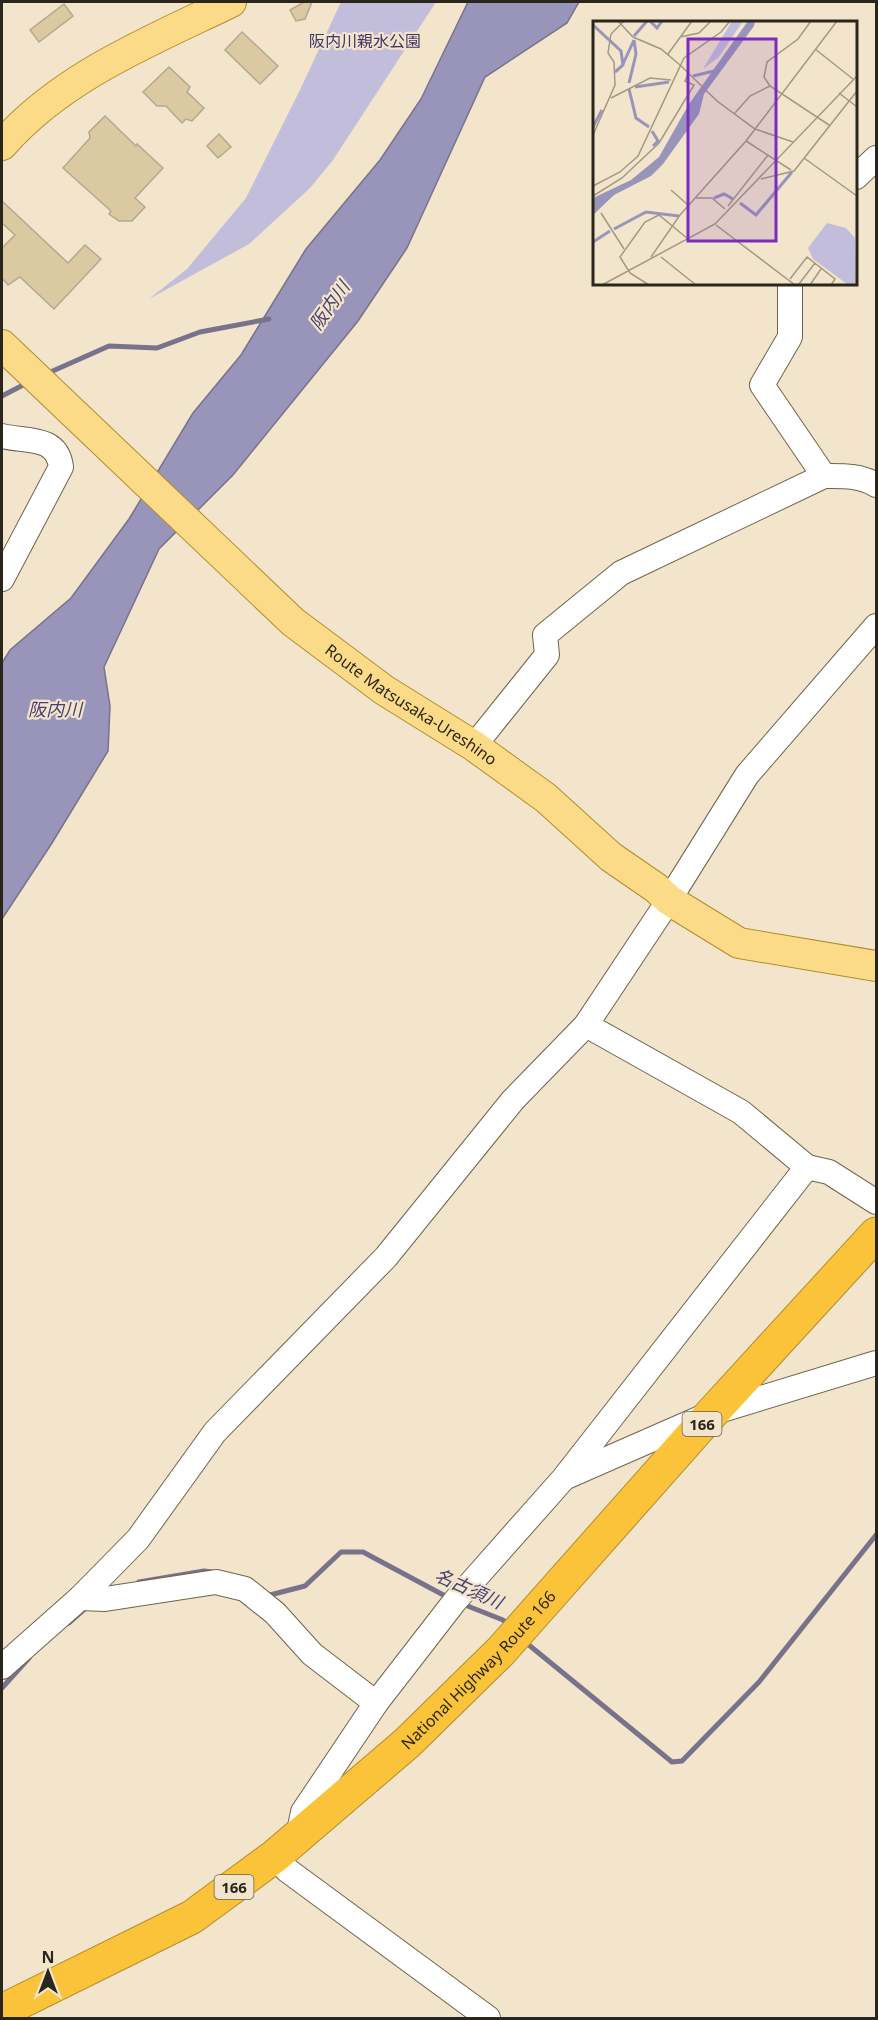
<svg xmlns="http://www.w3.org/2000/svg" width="878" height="2020" font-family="'Noto Sans','Noto Sans JP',sans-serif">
  <rect width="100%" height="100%" fill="#f2e5cb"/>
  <path fill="#c1bdda" d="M341,2h95l-103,158 -23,28 -61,56 -100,55 38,-30 59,-71 54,-108z"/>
  <path fill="#9994ba" stroke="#78738b" stroke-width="1.5" d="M468,2h111l-12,21 -82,54 -78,171 -49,73 -125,154 -74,74 -55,118 6,39 -2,45 -56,92 -50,76v-256l8,-13 61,-52 58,-79 64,-106 48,-58 65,-106 74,-89 41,-61z"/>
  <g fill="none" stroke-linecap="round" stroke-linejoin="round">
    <g stroke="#78738b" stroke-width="5">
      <path d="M46,374l63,-28 48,2 43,-16 69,-13"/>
      <path d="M2,396l25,-13"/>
      <path d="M139,1582l65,-11 8,1"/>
      <path d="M266,1596l39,-10 36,-34h22l86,46"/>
      <path d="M460,1603l43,17 6,6"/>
      <path d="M69,1623l18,-16"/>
      <path d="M524,1641l148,121 10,-1 77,-79 117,-147"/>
      <path d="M2,1688l27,-30"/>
    </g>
  </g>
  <g fill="#dbc9a2" stroke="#b4a890" stroke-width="1.5">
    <path d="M304,2h8l-7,17 -9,2 -6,-11z"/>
    <path d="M64,4l9,12 -34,26 -9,-12z"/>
    <path d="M242,32l36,34 -18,18 -35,-34z"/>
    <path d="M169,67l21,20 -3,5 17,16 -12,13 -6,-2 -4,4 -16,-17h-9l-14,-14z"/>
    <path d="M105,116l31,30 1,-2 26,24 -28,30 10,9 -13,14h-13l-10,-7 2,-3 -48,-43 27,-30 -1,-6z"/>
    <path d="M219,134l12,13 -13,11 -11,-12z"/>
    <path d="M2,201l66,62 17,-18 16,14 -47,50 -34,-32 -12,8 -6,-7v-30l13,-13 -13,-12z"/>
  </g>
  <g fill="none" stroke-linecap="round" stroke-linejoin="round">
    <defs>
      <g id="minor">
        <path d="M856,177l20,-19"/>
        <path d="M790,284v53l-28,48 62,91"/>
        <path d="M2,436c24,6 55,-1 59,31l-59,112"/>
        <path d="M474,746l73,-91 -2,-20 76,-62 203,-97c18,0 37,-1 52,9"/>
        <path d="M586,1025l155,87 66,55 22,5 47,30"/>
        <path d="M566,1477l146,-64 164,-50"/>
        <path d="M80,1598l25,1 111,-17 29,7 30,24 37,41 64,49"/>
        <path d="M2,1667l78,-69 58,-59 77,-107 171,-175 127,-157 73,-75 83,-125 78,-125 129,-149"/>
        <path d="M298,1837l5,-25 73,-109 79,-102 109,-123 243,-311"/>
        <path d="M275,1856l12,14 201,148"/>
      </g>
      <g id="major">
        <path d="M2,145c60,-69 149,-104 229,-143"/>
        <path id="s1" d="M2,345l291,277 91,68 90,56 72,52 65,59 45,31 13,12 70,43 137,23"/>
      </g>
      <g id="highway">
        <path id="s2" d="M2,2011l190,-94 83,-61 132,-113 94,-92 211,-238 164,-179"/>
      </g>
    </defs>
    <use href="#minor" stroke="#6f644d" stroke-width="26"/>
    <use href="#major" stroke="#b28c2f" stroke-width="32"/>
    <use href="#highway" stroke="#b28c2f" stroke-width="35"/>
    <use href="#minor" stroke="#fff" stroke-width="24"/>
    <use href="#major" stroke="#fcdb88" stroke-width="30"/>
    <use href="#highway" stroke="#fac339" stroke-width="33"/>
  </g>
  <g text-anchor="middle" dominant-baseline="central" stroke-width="4.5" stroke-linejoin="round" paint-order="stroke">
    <g fill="#f2e5cb" stroke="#675f50" stroke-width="1.5">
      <rect x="682.5" y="1412" width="39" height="24" rx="4.5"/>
      <rect x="214.5" y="1875" width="39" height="24" rx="4.5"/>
    </g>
    <g font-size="15" font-weight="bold" fill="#2b261c">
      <text x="702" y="1424">166</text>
      <text x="234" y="1887">166</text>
    </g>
    <g font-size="16" fill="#403669" stroke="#f2e5cb">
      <text x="365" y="41">阪内川親水公園</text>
    </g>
    <g font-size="16" fill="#2b261c" stroke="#f2e5cb">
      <text stroke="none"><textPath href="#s1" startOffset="546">Route Matsusaka-Ureshino</textPath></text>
      <text stroke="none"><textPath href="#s2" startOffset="591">National Highway Route 166</textPath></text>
    </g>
    <g font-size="18" font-style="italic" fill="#473e71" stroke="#f2e5cb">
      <text transform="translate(329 305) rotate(-55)">阪内川</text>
      <text x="55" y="709">阪内川</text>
      <text transform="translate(469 1588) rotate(24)">名古須川</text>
    </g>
  </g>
  <g transform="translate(593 21)">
    <rect width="264" height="264" fill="#f2e5cb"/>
    <path d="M139,0h11l-24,36 -16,12zM234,202l19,5 9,10 1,47 -9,-1 -34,-25 -5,-11z" fill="#c1bdda"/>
    <path d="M155,0h7l-1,5 -50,68 -5,20 -36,50 -12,12 -37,19 -21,20v-17l38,-18 28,-23 30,-53z" fill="#9994ba"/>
    <path fill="none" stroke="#9994ba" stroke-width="3" d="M57,0l7,7 5,-7M0,4l28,26 2,14 -8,7M41,15l13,-15M30,43l11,-24M100,55l21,-5M36,62l7,-29 -2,-14M42,66l34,-5M36,68l7,29 13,9M0,106l9,-17M59,110l6,10 -5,5M121,177l10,-4 9,5M147,182l16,12 36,-43M21,208l32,-17 33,4M0,221l17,-11"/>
    <path fill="none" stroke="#a29985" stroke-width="1.5" d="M25,0l15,16 28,12 19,16M218,0l-13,18 -31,23 -3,15 6,9 59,39M87,16l19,-4 11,-11M222,28l38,30M75,33l24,-33M87,44l37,36 38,28 38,13M246,72l18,14M18,77l39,-20 21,2M142,92l15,-17 20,-10M0,114l22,-50 -1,-23 -6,-9 3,-19 13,-13M153,120l45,29M211,137l53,38M168,158l33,-8 63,-80M0,165l27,-14 18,-16 46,-98 37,-26 9,-11M78,169l17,15M0,175l29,-18 37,-35 35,-58 -9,-4 3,-7M103,177h16l13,11M135,185l40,-51M8,192l23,36M123,204l79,60M58,236l29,-42 66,-74 91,-120M68,236l35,28M197,258l17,-22 28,22 -4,6M206,263l16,-21M9,264l113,-61 142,-148M56,264l-19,-12 -10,-16 25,-35 14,-7 29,24M217,264l11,-16"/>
    <path fill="#7b2cbf" fill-opacity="0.15" stroke="#7b2cbf" stroke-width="3" d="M95,18h88v202h-88z"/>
    <rect width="264" height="264" fill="none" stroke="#2b261c" stroke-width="3"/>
  </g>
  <rect width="878" height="2020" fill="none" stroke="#2b261c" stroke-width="6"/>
  <g transform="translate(48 1972)" stroke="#f2e5cb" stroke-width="4.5" paint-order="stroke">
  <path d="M0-4.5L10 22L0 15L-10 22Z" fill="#2b261c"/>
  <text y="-9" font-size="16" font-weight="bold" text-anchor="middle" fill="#2b261c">N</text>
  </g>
</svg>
